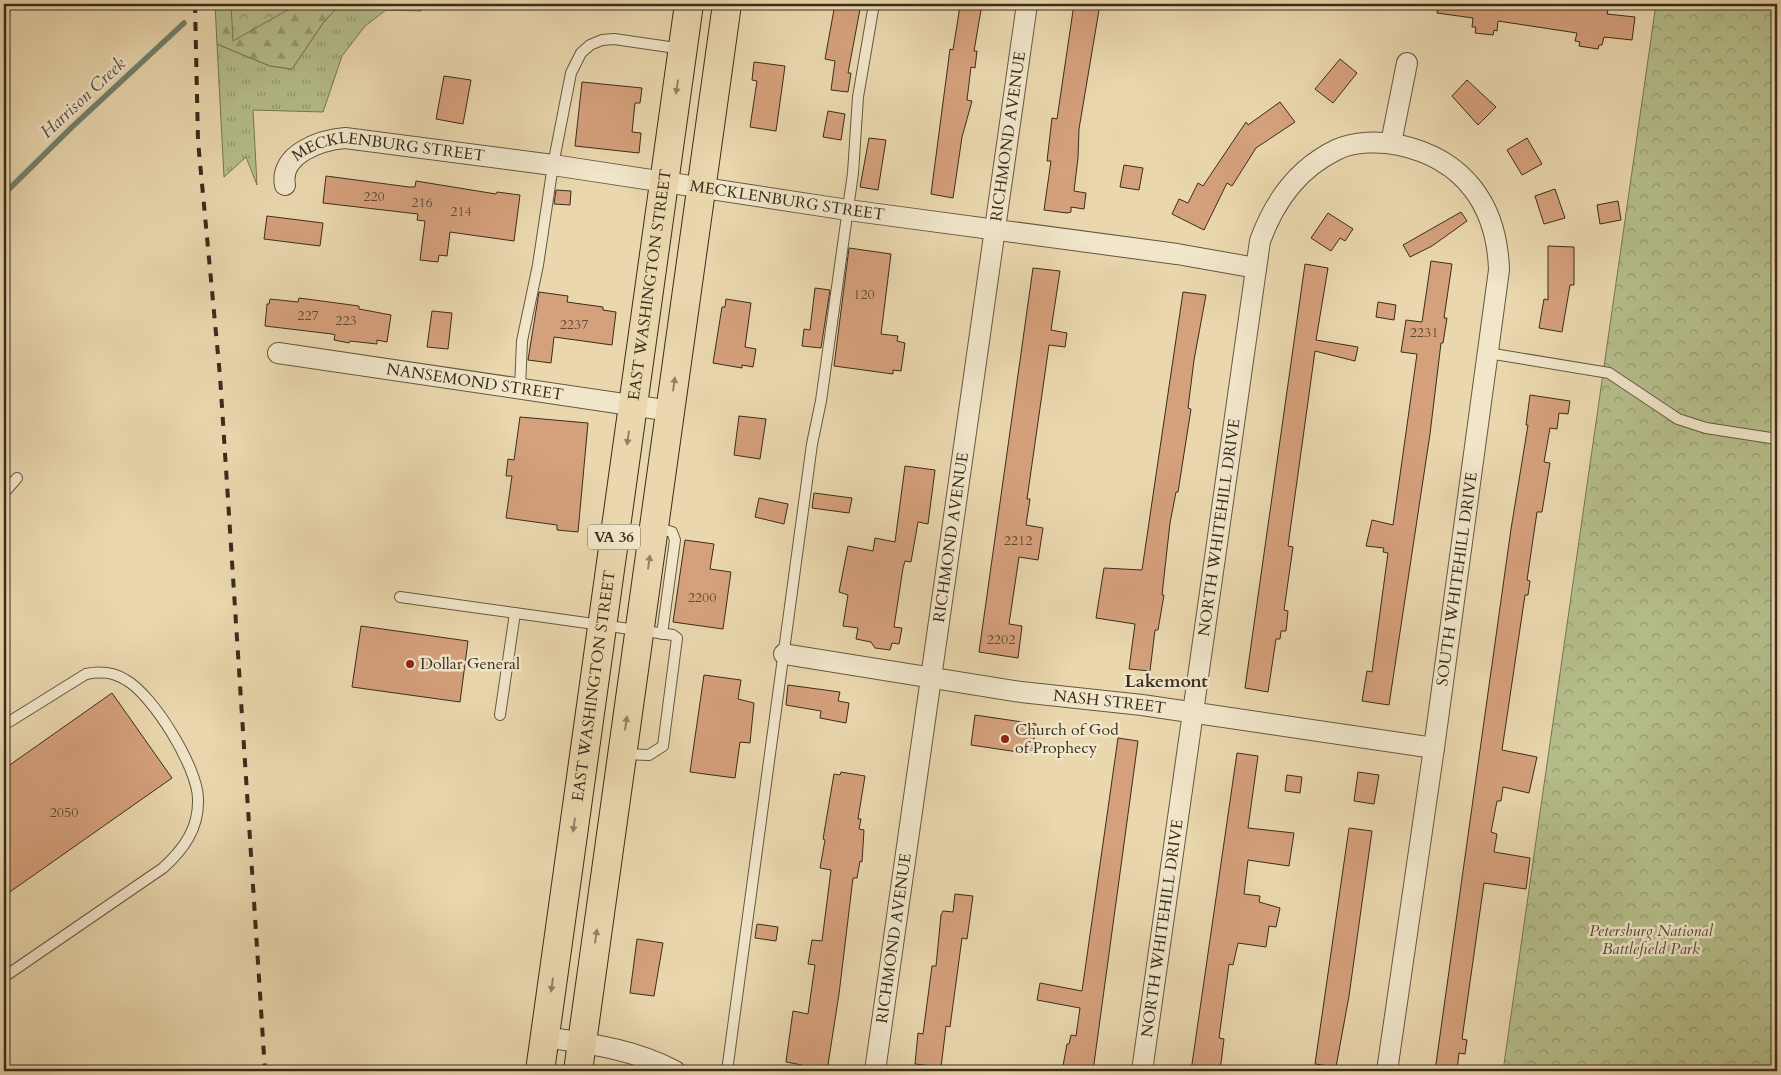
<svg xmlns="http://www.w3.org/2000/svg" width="1781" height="1075" font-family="Cardo,serif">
  <defs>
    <pattern id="grass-tufts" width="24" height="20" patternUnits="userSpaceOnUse" patternTransform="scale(1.25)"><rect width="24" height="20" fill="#b5be8b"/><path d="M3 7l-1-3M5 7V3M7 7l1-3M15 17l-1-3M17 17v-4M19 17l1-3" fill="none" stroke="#949b71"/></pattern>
    <pattern id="forest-firs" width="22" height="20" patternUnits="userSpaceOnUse" patternTransform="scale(1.25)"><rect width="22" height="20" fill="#b5be8b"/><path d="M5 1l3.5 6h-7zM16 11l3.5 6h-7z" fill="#949b71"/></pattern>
    <pattern id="park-crowns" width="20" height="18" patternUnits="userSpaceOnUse" patternTransform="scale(1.25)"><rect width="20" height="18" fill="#b5be8b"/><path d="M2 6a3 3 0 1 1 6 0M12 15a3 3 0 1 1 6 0" fill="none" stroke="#949b71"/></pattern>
  </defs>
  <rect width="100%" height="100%" fill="#ead7ae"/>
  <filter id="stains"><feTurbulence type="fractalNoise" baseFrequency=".004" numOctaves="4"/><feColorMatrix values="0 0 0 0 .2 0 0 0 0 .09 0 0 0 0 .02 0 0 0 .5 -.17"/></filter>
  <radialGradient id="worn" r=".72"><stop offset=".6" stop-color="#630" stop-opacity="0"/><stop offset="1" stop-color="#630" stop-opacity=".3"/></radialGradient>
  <path fill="url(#grass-tufts)" stroke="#777654" d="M340,4h87l-6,7 -35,-1 -21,16 -23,30 -19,56 -70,-2 4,75 -11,-28 -22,20 -7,-133 53,22 22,3 31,-46z"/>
  <path fill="url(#forest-firs)" stroke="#777654" d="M215,4h125l-17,19 -31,46 -22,-3 -53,-22z"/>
  <g fill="url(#park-crowns)" stroke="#777654">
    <path d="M231,4h67l-65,37z"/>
    <path d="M1656,4h121v1067h-274z"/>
  </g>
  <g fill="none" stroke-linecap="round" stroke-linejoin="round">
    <path stroke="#728270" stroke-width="5.5" d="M4,194l67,-66 113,-105"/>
  </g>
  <g fill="#d5a07c" stroke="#392d1c">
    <path d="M835,4h26l-13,69h3l-3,19 -17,-2 4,-29 -10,-2z"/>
    <path d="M1074,4h26l-21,125 -1,29 -4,33 12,2 -2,16 -13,-2v5l-4,1 -23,-3 7,-49h-4l5,-43 5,1z"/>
    <path d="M1438,4h97l45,6 1,-5 27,5 -1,4 28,3 -3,23 -28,-3 -2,8h-3l-1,4 -19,-3 1,-4 -5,-1 2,-8 -79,-12 -1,10 -3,-1 -1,5 -18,-2 1,-6h-4l1,-9 -36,-5z"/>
    <path d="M960,6l21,4 -7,41h3l-2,17 -4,-1 -4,33 5,1 -10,36 -9,61 -22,-4 19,-145 3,1z"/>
    <path d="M1340,59l17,14 -24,30 -18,-14z"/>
    <path d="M754,62l31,4 -9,65 -26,-4 7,-46 -5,-1z"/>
    <path d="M444,76l27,4 -8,44 -27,-5z"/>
    <path d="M1467,80l29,27 -18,18 -26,-29z"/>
    <path d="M582,82l60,6 -2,15h-5l-3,29 9,1 -2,20 -64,-7z"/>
    <path d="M1280,102l15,20 -39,26 -24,38 -5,-3 -23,47 -32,-16 7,-15 9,4 10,-20 5,3 43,-64 2,3z"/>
    <path d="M828,111l17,3 -4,26 -18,-3z"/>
    <path d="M869,138l17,2 -8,50 -18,-3z"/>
    <path d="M1527,138l15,26 -20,11 -15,-25z"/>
    <path d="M1124,165l19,3 -4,22 -19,-3z"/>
    <path d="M326,176l83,11h6l1,-6 80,13 1,-2 23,3 -6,46 -64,-9 -3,24 -8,-1 -1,7 -18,-2 5,-39 -8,-1 1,-6 -95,-11z"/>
    <path d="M1555,189l10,29 -21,6 -9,-28z"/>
    <path d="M556,190l15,1 -1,14 -16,-1z"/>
    <path d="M1618,201l3,19 -21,4 -3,-19z"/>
    <path d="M1461,212l6,9 -35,25 -22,11 -7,-12z"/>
    <path d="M1328,213l25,16 -8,12 -5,-3 -9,13 -20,-13z"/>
    <path d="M267,216l56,7 -3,23 -56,-7z"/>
    <path d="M1548,246l26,1v38h-4l-8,47 -23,-4 5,-29 4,1z"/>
    <path d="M849,248l42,6 -10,80 17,2 -1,5 8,2 -4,28 -8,-1v4l-59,-8z"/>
    <path d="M1431,261l21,3 -8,54h3l-4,25h-2l-11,91 -41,271 -27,-4 5,-30 5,1 16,-119 -5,-1 1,-4 -18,-2 6,-26 21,5 24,-171 -16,-2 5,-32 16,2z"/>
    <path d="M1305,264l23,4 -12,72 42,7 -3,14 -40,-10 -27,195 5,1 -9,63 4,1 -2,20h-5l-1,8h-4l-8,53 -23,-4z"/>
    <path d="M1033,268l27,3 -9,59 16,3 -2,14 -16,-2 -22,154h3l-4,26 17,3 -5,32 -19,-3 -10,67 13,2 -4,32 -39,-6z"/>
    <path d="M815,288l15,2 -9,58 -19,-2 2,-17 6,1z"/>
    <path d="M539,292l29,4 -1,6 36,5v3l13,2 -4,33 -58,-8 -3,26 -23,-3z"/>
    <path d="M1183,292l23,3 -12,65 -6,48 3,1 -13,83h-2l-6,31 -8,72h2l-6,35h-3l-5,41 -21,-2 6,-45 -39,-6 8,-50 38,2z"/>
    <path d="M299,298l60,8v3l32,6 -4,27 -10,-2v4l-27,-3 -1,2 -15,-3 1,-5 -3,-1 -67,-8 2,-22h2l1,-5 28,3z"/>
    <path d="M726,299l25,4 -6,44 11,2 -3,18 -11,-2v3l-29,-5 9,-56h3z"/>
    <path d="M1378,302l18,3 -2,15 -18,-3z"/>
    <path d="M432,311l20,2 -4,36 -21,-2z"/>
    <path d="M1530,395l40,6 -2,13 -9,-1 -2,16 -7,-1 -6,34 6,1 -8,49h-5l-10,68 3,1 -2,14h-3l-23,155 35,7 -8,36 -26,-6 -2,14h-4l-6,31 6,2 -3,18 36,6 -4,31 -42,-6 -22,156 5,1 -2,14 -6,-1 -2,18h-22l76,-542 17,-104h-2z"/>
    <path d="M739,416l27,3 -6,40 -26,-4z"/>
    <path d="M520,417l68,6 -10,109 -21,-2v-5l-51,-7 6,-42h-6l2,-17 6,1z"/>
    <path d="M905,466l30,4 -7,54 -10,-2 -7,40 -6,-1 -2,7 -9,59 8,1 -3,16 -7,-1 -2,7 -15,-2 -4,-6 -15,-3 2,-11 -15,-2 5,-31 -9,-3 9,-46 25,5 2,-13 20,4z"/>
    <path d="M814,493l38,5 -3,15 -37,-5z"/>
    <path d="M759,498l29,6 -4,20 -29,-7z"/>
    <path d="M685,540l29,4 -4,25 21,3 -8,57 -50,-7z"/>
    <path d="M361,626l107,15 -8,61 -108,-15z"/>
    <path d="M704,675l37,5 -3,19 16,4 -4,40 -10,-1 -5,36 -45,-6z"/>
    <path d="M788,685l52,7 -2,9 11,2 -3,20 -26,-5 1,-7 -35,-6z"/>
    <path d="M112,693l60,85 -168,118v-127z"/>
    <path d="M975,715l61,9 -4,30 -61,-9z"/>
    <path d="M1118,738l20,3 -45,330 -30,-5 4,-22h2l2,-9 5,1 4,-28 -43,-8 3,-17 42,8z"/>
    <path d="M1237,753l21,3 -10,72 46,5 -5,33 -41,-6 -4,34 16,2 -1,6 21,6 -4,19 -7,-1 -3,21 -28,-4 -5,22 -4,-1 -10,74 5,1 -4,32h-29z"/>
    <path d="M841,772l24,4 -7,43h3l-2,10 5,1 -2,32 -2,-1 -3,17h-4l-14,116 -12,77h-26l1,-6 -16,-3 7,-51 15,3 7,-49 -7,-1 4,-24 10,1 9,-71 -11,-2 5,-28 -2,-1 11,-65 6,1z"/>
    <path d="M1358,772l21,3 -5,29 -20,-3z"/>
    <path d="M1287,775l15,2 -2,16 -15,-2z"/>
    <path d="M1349,828l23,3 -23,165 -13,71 -21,-3z"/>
    <path d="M955,894l18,2 -6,43 -5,-1 -12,89 -4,-1 -5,41 -26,-3 3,-31 5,1 9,-68h4l5,-51 2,-4 10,1z"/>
    <path d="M757,924l21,3 -2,14 -21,-3z"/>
    <path d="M637,939l26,4 -9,53 -24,-3z"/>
  </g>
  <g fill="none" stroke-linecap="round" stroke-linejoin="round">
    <defs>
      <g id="lane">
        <path d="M1488,353l121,20 69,46 28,9 71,11"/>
        <path d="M520,388l2,-47 16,-76 15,-100 18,-92 10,-20 9,-8 12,-5 12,-1 69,10"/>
        <path d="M4,493l13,-15"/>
        <path d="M655,527l17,5 3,8 -13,94"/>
        <path d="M400,597l273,38 4,3 -14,108 -14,9 -26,-1"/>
        <path d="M500,715l15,-102"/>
        <path d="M4,725l82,-51c15,-3 27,-2 40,6 27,15 72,88 72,119 1,29 -14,50 -35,69l-159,109"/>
        <path d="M727,1071l85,-627 9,-43 32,-228 5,-76 16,-93"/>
      </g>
      <g id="street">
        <path d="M1391,143l16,-80"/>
        <path id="s1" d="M285,185c-6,-31 36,-45 60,-47l208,27 295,45 329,44 79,14"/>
        <path id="s2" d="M278,353l393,58"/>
        <path id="s3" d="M784,654l237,38 121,13 292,43"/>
        <path d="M545,1037c46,7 88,12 130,34"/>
        <path id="s4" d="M875,1071l152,-1067"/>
        <path id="s5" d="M1142,1071l118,-830c14,-39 37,-72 76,-91 18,-9 44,-9 63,-5 65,14 98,60 100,125l-65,478 -47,323"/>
      </g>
      <g id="highway">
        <path id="s6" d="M540,1071l149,-1067"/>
        <path d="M578,1071l149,-1067"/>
      </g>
    </defs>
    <use href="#lane" stroke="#655840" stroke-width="12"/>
    <use href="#street" stroke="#655840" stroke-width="22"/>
    <use href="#highway" stroke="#392d1c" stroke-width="30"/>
    <use href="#lane" stroke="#f1e5ca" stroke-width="10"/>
    <use href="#street" stroke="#f1e5ca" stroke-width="20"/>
    <use href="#highway" stroke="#ead7ae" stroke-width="28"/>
    <path stroke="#392d1c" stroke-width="4" stroke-dasharray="9 9" stroke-linecap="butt" d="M195,4l3,137 22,235 45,695"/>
  </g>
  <defs><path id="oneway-solid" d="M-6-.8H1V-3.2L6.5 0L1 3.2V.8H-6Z" transform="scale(1.25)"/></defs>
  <g fill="#928265">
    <use href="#oneway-solid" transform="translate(677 87) rotate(98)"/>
    <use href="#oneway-solid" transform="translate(674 384) rotate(-82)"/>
    <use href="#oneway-solid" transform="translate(628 438) rotate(98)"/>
    <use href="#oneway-solid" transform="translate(649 562) rotate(-82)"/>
    <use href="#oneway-solid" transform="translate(626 723) rotate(-82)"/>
    <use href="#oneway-solid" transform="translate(574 825) rotate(98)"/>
    <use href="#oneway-solid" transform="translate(596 936) rotate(-82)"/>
    <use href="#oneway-solid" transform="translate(552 985) rotate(98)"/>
  </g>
  <g fill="#8f2418" stroke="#f1e5ca" stroke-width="2">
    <circle cx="410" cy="664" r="5"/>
    <circle cx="1005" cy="739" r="5"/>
  </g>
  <g text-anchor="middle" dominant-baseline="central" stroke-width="5" stroke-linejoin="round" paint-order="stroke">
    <g font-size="14" fill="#604a34">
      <text x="374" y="196">220</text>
      <text x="422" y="202">216</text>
      <text x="461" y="211">214</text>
      <text x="864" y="294">120</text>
      <text x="308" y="315">227</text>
      <text x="346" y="320">223</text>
      <text x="574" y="324">2237</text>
      <text x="1424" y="332">2231</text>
      <text x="1018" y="540">2212</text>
      <text x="702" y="597">2200</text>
      <text x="1001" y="639">2202</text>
      <text x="64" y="812">2050</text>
    </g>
    <rect fill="#f1e5ca" stroke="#706450" stroke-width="1" x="588" y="524.5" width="52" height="25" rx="4"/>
    <g font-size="15" font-weight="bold" fill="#392d1c">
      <text x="614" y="537">VA 36</text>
    </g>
    <g font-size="16" fill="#392d1c" stroke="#f1e5ca">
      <text stroke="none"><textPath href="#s4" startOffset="944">RICHMOND AVENUE</textPath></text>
      <text stroke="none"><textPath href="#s1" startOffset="128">MECKLENBURG STREET</textPath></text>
      <text stroke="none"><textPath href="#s1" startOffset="532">MECKLENBURG STREET</textPath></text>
      <text stroke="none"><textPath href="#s6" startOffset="794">EAST WASHINGTON STREET</textPath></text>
      <text stroke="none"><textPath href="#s2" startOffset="199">NANSEMOND STREET</textPath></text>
      <text stroke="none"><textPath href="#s5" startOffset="549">NORTH WHITEHILL DRIVE</textPath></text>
      <text stroke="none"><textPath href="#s4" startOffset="539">RICHMOND AVENUE</textPath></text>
      <text transform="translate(1457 579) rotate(-82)">SOUTH WHITEHILL DRIVE</text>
      <text stroke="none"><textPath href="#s6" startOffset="389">EAST WASHINGTON STREET</textPath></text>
      <text stroke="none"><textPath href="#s3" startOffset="329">NASH STREET</textPath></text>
      <text stroke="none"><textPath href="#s5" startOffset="144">NORTH WHITEHILL DRIVE</textPath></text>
      <text stroke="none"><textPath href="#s4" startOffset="134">RICHMOND AVENUE</textPath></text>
    </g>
    <g font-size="16" fill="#392d1c" stroke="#f1e5ca" text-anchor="start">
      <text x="420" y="664">Dollar General</text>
      <text x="1015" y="730">Church of God<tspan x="1015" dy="18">of Prophecy</tspan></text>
    </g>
    <g font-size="16" font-style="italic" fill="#524a32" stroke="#f1e5ca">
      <text x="1651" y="931">Petersburg National<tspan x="1651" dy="18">Battlefield Park</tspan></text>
    </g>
    <g font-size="18" font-style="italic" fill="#51503f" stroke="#f1e5ca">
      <text transform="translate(83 98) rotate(-43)">Harrison Creek</text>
    </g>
    <g font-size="18" font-weight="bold" fill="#392d1c" stroke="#f1e5ca">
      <text x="1166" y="681">Lakemont</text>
    </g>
  </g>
  <rect width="1781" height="1075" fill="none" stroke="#ead7ae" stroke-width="20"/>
  <rect x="5" y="5" width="1771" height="1065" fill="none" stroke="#392d1c" stroke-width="2.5"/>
  <rect x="10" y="10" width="1761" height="1055" fill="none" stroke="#392d1c"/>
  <rect width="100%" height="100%" filter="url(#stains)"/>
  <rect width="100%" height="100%" fill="url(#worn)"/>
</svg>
